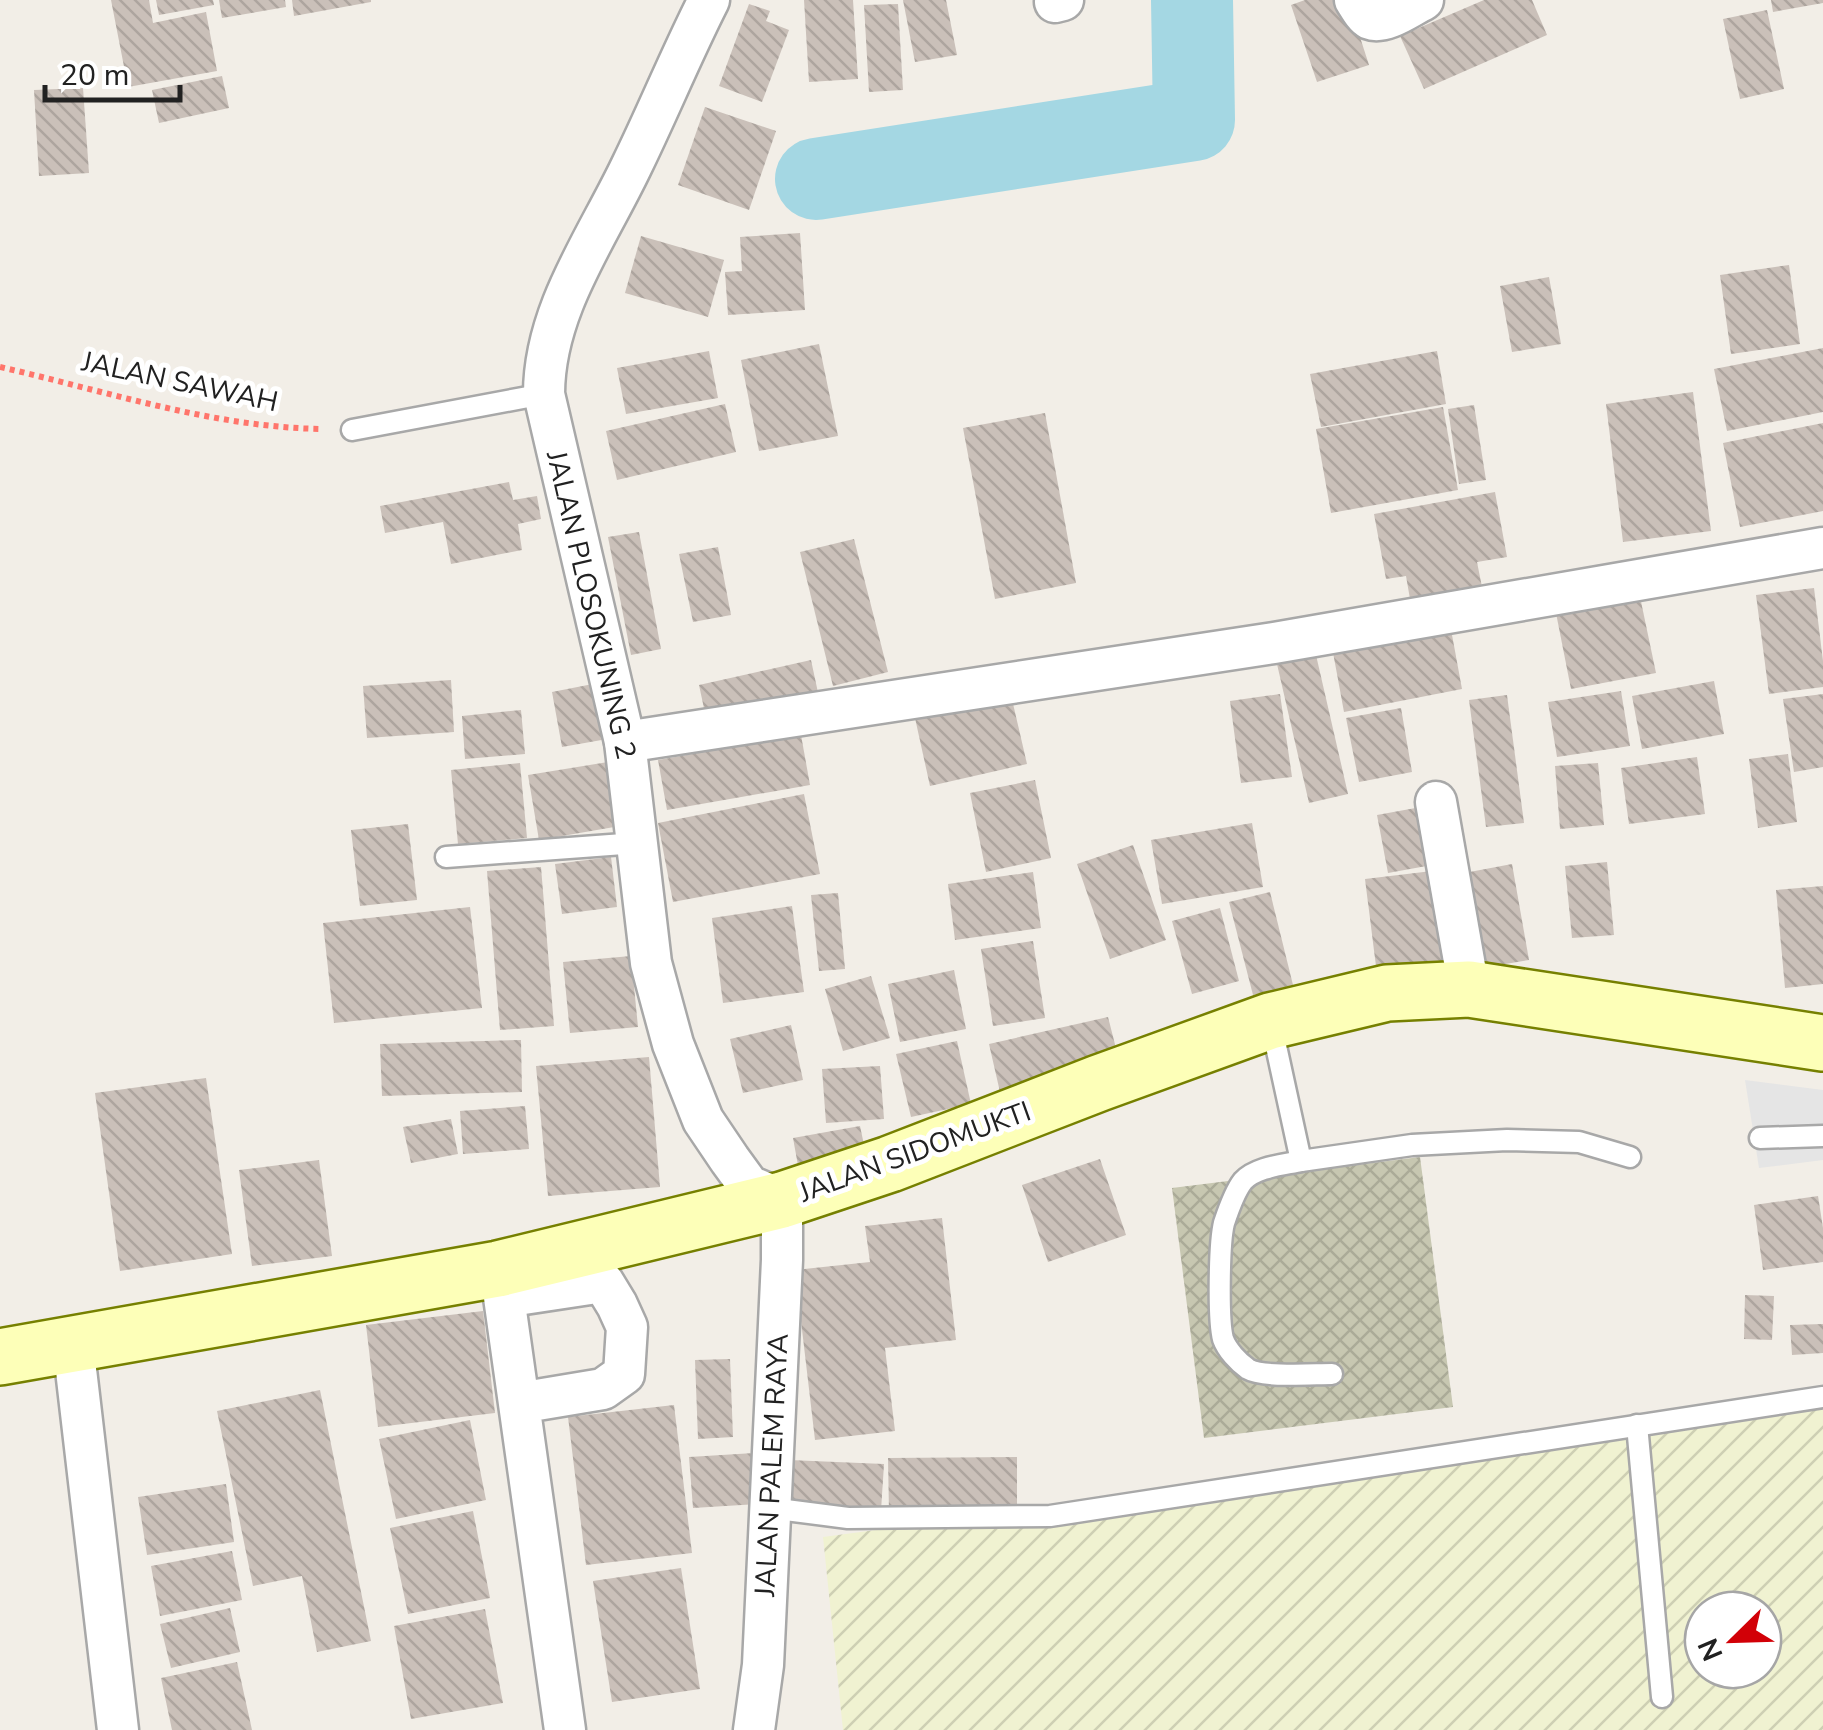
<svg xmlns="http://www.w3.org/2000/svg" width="1823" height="1730" font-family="'Nunito Sans',sans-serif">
  <defs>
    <pattern id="construction-cross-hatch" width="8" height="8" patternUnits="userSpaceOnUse" patternTransform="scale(2.5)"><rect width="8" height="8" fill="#c7c7b1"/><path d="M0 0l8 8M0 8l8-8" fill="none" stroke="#abab98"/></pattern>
    <pattern id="farmland-furrows" width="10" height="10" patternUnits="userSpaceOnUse" patternTransform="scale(2.5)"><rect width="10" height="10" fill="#f0f2d1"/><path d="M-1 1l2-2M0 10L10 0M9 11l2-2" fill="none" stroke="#cecfb3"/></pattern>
    <pattern id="building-back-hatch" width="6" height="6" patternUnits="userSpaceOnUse" patternTransform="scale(2.5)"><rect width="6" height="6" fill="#cac0b9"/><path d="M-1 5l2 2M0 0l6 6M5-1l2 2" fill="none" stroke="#ada59f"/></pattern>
  </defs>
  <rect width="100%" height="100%" fill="#f2eee7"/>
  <path fill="url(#construction-cross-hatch)" d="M1420,1157l33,250 -249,31 -32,-250z"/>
  <path fill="url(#farmland-furrows)" fill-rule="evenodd" d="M1823,1404v326h-980l-20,-193zM1703,1610h60v60h-60z"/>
  <path fill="#e5e5e5" d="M1745,1080l78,10v70l-64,8z"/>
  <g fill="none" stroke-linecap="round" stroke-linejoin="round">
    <path stroke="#a4d7e3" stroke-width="82" d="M816,179l378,-59 -2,-120"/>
  </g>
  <g fill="url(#building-back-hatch)">
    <path d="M111,0h38l4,23 53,-11 11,59 -89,16z"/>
    <path d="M156,0h57l1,5 -55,10z"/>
    <path d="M219,0h66l1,7 -64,11z"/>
    <path d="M292,0h79v2l-77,14z"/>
    <path d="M804,0h49l5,79 -49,3z"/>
    <path d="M903,0h43l11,55 -42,7z"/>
    <path d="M1305,0h43l21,65 -52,17 -26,-77z"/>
    <path d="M1484,0h48l15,35 -123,54 -24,-53z"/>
    <path d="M1771,0h52v3l-50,9z"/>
    <path d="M749,4l21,7 -4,10 23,9 -27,72 -43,-16z"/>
    <path d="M898,4l5,86 -34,2 -5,-87z"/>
    <path d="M1767,10l17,79 -44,10 -17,-80z"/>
    <path d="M222,76l7,32 -70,15 -7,-33z"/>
    <path d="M83,88l6,85 -50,3 -5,-86z"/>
    <path d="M705,107l71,24 -27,79 -71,-25z"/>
    <path d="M800,233l5,77 -77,5 -3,-43 17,-1 -2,-34z"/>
    <path d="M641,236l83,24 -16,57 -83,-24z"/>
    <path d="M1789,265l11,79 -69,10 -11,-79z"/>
    <path d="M1549,277l12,67 -49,8 -12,-66z"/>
    <path d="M819,344l19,92 -79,15 -18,-91z"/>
    <path d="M1823,348v64l-96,19 -13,-62z"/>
    <path d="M709,351l9,47 -92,16 -9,-46z"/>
    <path d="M1437,351l9,53 -125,23 -11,-53z"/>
    <path d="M1693,392l18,139 -88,11 -17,-138z"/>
    <path d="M725,404l11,48 -119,28 -11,-49z"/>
    <path d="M1474,405l12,75 -27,4 -11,-75z"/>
    <path d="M1443,407l15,83 -127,23 -15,-84z"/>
    <path d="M1045,413l31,170 -81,16 -32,-171z"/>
    <path d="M1823,423v88l-83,16 -17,-84z"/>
    <path d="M509,482l4,18 24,-4 4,23 -23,5 4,26 -71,14 -8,-42 -58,11 -5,-27z"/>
    <path d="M1495,492l12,65 -30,5 5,25 -72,12 -4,-23 -20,3 -12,-65z"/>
    <path d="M639,532l22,117 -30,6 -23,-118z"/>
    <path d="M854,539l34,133 -55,14 -33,-134z"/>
    <path d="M718,547l13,68 -38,7 -14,-68z"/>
    <path d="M1814,588l9,73v26l-54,7 -13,-99z"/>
    <path d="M1639,592l17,81 -85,16 -16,-81z"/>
    <path d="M1450,624l12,65 -118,23 -12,-65z"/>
    <path d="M1316,655l32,139 -39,9 -32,-139z"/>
    <path d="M811,660l9,42 -112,25 -9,-42z"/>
    <path d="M451,680l3,52 -87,6 -4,-52z"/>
    <path d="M1714,681l10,53 -82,15 -10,-53z"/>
    <path d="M603,682l10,56 -51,9 -10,-55z"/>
    <path d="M1621,691l9,55 -73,11 -9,-55z"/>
    <path d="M1280,694l12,83 -51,6 -11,-82z"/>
    <path d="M1823,694v73l-29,5 -11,-73z"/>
    <path d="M1011,695l16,69 -97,22 -15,-68z"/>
    <path d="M1507,695l17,128 -38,4 -17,-127z"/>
    <path d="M1401,708l11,64 -53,10 -13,-64z"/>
    <path d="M521,710l4,44 -60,5 -3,-43z"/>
    <path d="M801,735l9,50 -143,25 -9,-50z"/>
    <path d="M1788,754l9,68 -39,6 -9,-69z"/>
    <path d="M1697,757l8,57 -76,10 -8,-56z"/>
    <path d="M608,762l12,64 -81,14 -11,-65z"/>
    <path d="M520,763l7,75 -69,6 -7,-74z"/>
    <path d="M1598,763l6,62 -44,4 -5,-63z"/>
    <path d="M1035,780l16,78 -65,14 -16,-79z"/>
    <path d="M804,794l16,80 -147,28 -15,-79z"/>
    <path d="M1432,805l11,58 -55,10 -11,-58z"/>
    <path d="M1252,823l11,64 -101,17 -11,-64z"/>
    <path d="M408,824l9,76 -57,6 -9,-76z"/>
    <path d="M1133,845l33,95 -56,19 -33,-95z"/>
    <path d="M611,857l6,50 -55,7 -7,-50z"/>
    <path d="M1607,862l7,73 -42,3 -7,-72z"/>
    <path d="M1512,864l17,96 -53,9 -17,-95z"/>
    <path d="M541,867l13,159 -54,4 -13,-159z"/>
    <path d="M1432,871l13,103 -67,8 -13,-103z"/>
    <path d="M1033,872l8,56 -86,12 -7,-56z"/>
    <path d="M1823,886v98l-38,4 -9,-98z"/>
    <path d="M1270,892l23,93 -40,10 -24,-93z"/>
    <path d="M838,893l7,76 -26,2 -8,-76z"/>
    <path d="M792,906l12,86 -81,11 -11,-85z"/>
    <path d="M470,907l12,101 -148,15 -11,-100z"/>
    <path d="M1220,908l19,73 -47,13 -20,-73z"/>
    <path d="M1033,941l12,77 -52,8 -12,-77z"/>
    <path d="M631,956l7,71 -68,6 -7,-71z"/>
    <path d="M954,970l12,59 -66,13 -12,-58z"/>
    <path d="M871,976l19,62 -47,13 -18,-62z"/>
    <path d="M1108,1017l12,47 -120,28 -11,-48z"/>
    <path d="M791,1025l12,55 -60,13 -13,-54z"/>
    <path d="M521,1040l1,52 -140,4 -2,-52z"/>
    <path d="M957,1041l14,63 -60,13 -15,-63z"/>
    <path d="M649,1057l11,130 -112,9 -12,-130z"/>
    <path d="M880,1066l4,53 -58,4 -4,-54z"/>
    <path d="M206,1078l26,176 -112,17 -25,-178z"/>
    <path d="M525,1106l4,43 -66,5 -3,-43z"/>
    <path d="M451,1119l7,35 -47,9 -8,-36z"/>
    <path d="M860,1126l7,33 -68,12 -6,-33z"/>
    <path d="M1100,1159l26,76 -78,27 -26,-77z"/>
    <path d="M319,1160l13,96 -80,10 -13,-96z"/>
    <path d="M1818,1196l5,32v34l-60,8 -9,-65z"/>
    <path d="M942,1218l14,122 -71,8 10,83 -80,9 -20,-170 75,-8 -5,-36z"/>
    <path d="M1745,1295l29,1 -2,44 -28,-1z"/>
    <path d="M483,1311l12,102 -117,14 -12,-102z"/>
    <path d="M1823,1324v29l-31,2 -2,-30z"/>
    <path d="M730,1359l3,78 -35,2 -3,-79z"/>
    <path d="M320,1390l51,251 -54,11 -15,-76 -49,10 -36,-175z"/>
    <path d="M674,1405l18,148 -106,12 -18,-148z"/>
    <path d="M470,1420l16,80 -90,19 -17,-80z"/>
    <path d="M754,1453l4,51 -65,4 -4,-51z"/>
    <path d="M1017,1457v54l-128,2 -1,-55z"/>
    <path d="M789,1460l95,4 -3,47 -94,-4z"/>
    <path d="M226,1484l8,58 -87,13 -9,-58z"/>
    <path d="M473,1511l17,87 -82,16 -18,-86z"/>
    <path d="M232,1551l10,49 -82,16 -9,-50z"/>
    <path d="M681,1568l19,121 -88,13 -19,-121z"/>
    <path d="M230,1608l10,44 -69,16 -11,-44z"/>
    <path d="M485,1609l18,94 -92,16 -17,-93z"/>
    <path d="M237,1662l15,68h-80l-11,-52z"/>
  </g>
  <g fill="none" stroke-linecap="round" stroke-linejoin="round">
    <defs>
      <g id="service">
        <path d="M352,430l192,-36"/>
        <path d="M446,857l191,-14"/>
        <path d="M1271,1023l30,138 111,-16 95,-5 72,2 51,15"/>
        <path d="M1760,1138l63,-2"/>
        <path d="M1301,1161c-18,4 -45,6 -58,20 -8,10 -15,30 -19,42 -5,20 -6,97 -1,116 4,11 15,23 25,30 15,9 64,5 84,5"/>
        <path d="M1637,1425l25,272"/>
        <path d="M770,1508l78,10 202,-2 773,-119"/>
      </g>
      <g id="minor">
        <path d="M709,0c-28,55 -51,112 -78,167 -35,73 -87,144 -87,227l81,348 26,221 22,81 30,76 27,40 19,26 33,14v60l-19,405 -9,65"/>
        <path d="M1355,0c4,6 9,16 15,19 15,6 40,-13 53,-19"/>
        <path d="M1055,2l8,-2"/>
        <path d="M625,742l649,-99 549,-95"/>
        <path d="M1436,802l33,187"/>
        <path d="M73,1344l45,386"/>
        <path d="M519,1403l84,-14 21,-15 3,-47 -10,-22 -14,-23 -99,15 61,433"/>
      </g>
      <path id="secondary" d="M0,1357l498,-88 284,-69 108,-36 209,-81 171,-62 117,-28 82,-4 354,54"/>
    </defs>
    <use href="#service" stroke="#a8a8a8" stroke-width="25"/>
    <use href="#minor" stroke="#a8a8a8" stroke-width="45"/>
    <use href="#secondary" stroke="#768000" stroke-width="60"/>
    <path stroke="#ff756b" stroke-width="6" stroke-dasharray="5 5" stroke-linecap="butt" d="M0,367c106,24 212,60 321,62"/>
    <use href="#service" stroke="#fff" stroke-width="20"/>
    <use href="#minor" stroke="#fff" stroke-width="40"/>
    <use href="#secondary" stroke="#fdffb8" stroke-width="55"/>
  </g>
  <g text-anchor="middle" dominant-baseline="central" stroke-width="10" stroke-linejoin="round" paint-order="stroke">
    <g font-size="28" fill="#212121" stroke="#fff">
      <text transform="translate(180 382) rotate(12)">JALAN SAWAH</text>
      <text transform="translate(591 605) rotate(77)">JALAN PLOSOKUNING 2</text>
      <text transform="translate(915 1152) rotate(-20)">JALAN SIDOMUKTI</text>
      <text transform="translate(772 1465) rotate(-87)">JALAN PALEM RAYA</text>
    </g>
  </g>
  <g transform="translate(1733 1640) rotate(247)"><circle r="48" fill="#ffffff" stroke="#a6a6a6" stroke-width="2.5"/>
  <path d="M0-8L18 38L0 25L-18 38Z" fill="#d20007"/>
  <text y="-15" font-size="28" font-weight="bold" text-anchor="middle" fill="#212121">N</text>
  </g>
  <path d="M45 85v15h135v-15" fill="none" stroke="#212121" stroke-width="5"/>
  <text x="60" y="85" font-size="30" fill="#212121" stroke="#ffffff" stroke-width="8" paint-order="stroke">20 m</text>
</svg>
